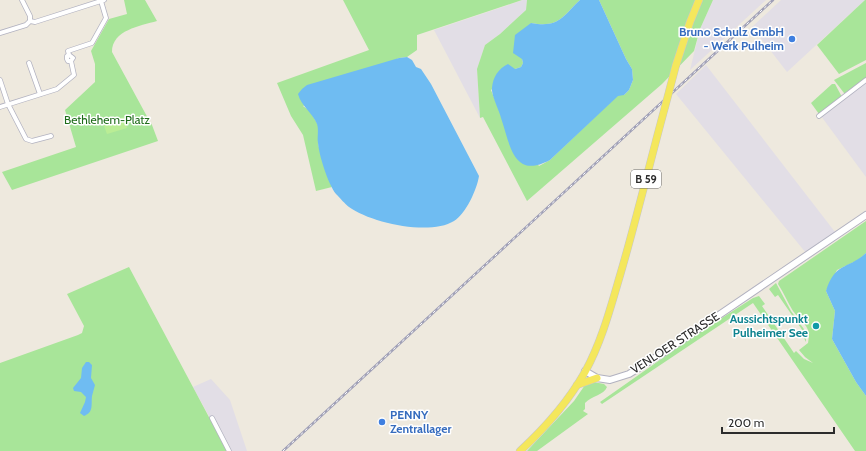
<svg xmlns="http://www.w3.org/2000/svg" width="866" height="451" viewBox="0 0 866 451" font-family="Cabin,sans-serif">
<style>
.industrial{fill:#e2dee6}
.green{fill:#a8e599}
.pitch{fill:#baed95}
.water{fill:#6fbcf2}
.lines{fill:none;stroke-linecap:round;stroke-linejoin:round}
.minor-casing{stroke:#b2b2c0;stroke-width:5.5}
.secondary-casing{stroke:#b2b2c0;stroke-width:8}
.primary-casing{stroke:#c8c8c8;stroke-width:8}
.minor{stroke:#fff;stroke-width:4}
.secondary{stroke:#fff;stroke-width:6}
.primary{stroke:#f4e75c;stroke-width:7}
.rail-casing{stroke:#a0a0b6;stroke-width:2.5}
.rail{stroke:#fff;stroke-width:1;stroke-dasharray:3;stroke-linecap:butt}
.primary-bridge-casing{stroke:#c8c8c8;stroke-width:8;stroke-linecap:butt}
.primary-bridge{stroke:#f4e75c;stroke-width:7}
.shop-dot{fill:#3f7fe0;stroke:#fff;stroke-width:1.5}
.culture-dot{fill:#0f9aa8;stroke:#fff;stroke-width:1.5}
.labels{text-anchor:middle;stroke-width:3;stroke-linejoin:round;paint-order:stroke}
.shield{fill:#fff;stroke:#6b6b6b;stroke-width:1}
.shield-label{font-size:11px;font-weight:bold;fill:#2c2c2c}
.shop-label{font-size:12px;font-weight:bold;fill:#366cbe;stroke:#fff;text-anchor:end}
.park-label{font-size:12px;fill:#1e6c19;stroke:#fff}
.culture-label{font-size:12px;font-weight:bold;fill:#0d838f;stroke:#fff;text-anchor:end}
.street-label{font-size:12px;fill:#2c2c2c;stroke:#fff}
</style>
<rect width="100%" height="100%" fill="#eee9de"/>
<g class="industrial">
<polygon points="523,0 527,0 526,10 500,34 485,45 477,69 480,118 434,30"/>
<polygon points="713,0 766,0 690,70 700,29"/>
<polygon points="781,0 865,0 787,72 752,27"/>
<polygon points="706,65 835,232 833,235 806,253 676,94"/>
<polygon points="866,82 866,177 821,116"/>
<polygon points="211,379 230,400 247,451 228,451 193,387"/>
</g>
<g class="green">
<path d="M124,0H145L157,21C140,26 112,30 112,52L150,122L152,125L158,141L12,190L2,172L76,147L65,110L95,82V64L91,51L109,19L127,14Z"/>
<polygon points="343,0 522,0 417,35 417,50 407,57 399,58 303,106 310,111 318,125 318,144 325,169 332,187 316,191 303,135 291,116 277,83 369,50"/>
<path d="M527,0H580C562,17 559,28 531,23L522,59L523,63L521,67L515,69L491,90L499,110L539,166L550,160L618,95H624L629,90L633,80L632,69L626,59L599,0H713L700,29L694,51L662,84L527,201L483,117L480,118L477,69L485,45L500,34L526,10Z"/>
<polygon points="865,0 866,0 866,60 839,74 817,45"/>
<polygon points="866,63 866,78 845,93 844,93 834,80"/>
<polygon points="832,84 835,84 842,97 819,114 811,103"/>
<path d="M866,221V253L858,260L837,270L826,291L835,311L832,339L856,382L866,396V451H855L753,303L602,404L600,402L697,334L753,298L759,296L765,304L762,306L794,353L796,351L804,359L813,363L805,357L799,350L808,343C809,339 809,331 807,328C807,326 796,315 793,311C788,303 784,293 778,284L779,281Z"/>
<polygon points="129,267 227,451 0,451 0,363 78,335 82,333 84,326 67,294"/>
<polygon points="776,283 791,311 806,332 806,342 803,336 805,334 778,295 775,297 769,289"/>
<path d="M593,382L604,384L607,387C604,395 591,396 585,403V409L583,411L588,414L537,451H527L574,401L585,385Z"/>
</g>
<polygon class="pitch" points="124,117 127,128 107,134 103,123"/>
<g class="water">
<path d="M580,0H599L626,59L632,69L633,80L629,90L624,95L618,96L550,160C513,180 510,144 501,118C499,110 491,95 492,88C493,77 498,69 508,64L515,69L521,67L523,63L522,59L513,53L515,35L531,23C559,28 562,17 580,0Z"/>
<path d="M407,57L412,60L416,67L421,69L431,84L479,176C477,189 466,214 454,221C430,236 371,223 349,207C345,204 340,198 336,194C328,184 319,155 318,143C317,137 319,130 317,124C312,112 301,106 298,94L302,89L307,85L399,58Z"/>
<path d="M866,253V396L856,382L832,339L835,311L826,291C835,262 847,270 866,253Z"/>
<path d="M86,362H89L92,365L91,378L95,385C94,389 93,392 92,396C91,405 94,412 84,416L80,413L85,402L86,397L81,392L74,391L73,388L81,378L82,368Z"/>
</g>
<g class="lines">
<g class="minor-casing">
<g id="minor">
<polyline points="22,0 30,16 30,21"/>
<polyline points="0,33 26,25 30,21 35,22 104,0"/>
<polyline points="69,55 68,51 92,43 106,18 101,1"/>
<polyline points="29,63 40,94"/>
<polyline points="0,80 8,104 26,139 32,141 51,136"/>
<polyline points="0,107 57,89 74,75 71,61 73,58 69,55 67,56 67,59 68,61 71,61"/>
<polyline points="819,116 866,80"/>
<polyline points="212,418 229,451"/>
</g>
</g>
<g class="secondary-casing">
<polyline id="secondary" points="585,371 597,378 610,380 629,374 666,351 866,215"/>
</g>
<g class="primary-casing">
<g id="primary">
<polyline points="676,65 690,22 699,0"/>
<polyline points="577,385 597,378"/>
<path d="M520,451C545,428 568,402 585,372C602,341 611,306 621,272C637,217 650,162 665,107"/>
</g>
</g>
<use href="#minor" class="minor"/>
<use href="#secondary" class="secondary"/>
<use href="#primary" class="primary"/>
<g class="rail-casing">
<polyline id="rail" points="283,451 773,0"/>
</g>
<use href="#rail" class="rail"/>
<g class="primary-bridge-casing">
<polyline id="primary-bridge" points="665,107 676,65"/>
</g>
<use href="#primary-bridge" class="primary-bridge"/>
</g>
<g class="shop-dot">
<circle cx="792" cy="39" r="4"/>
<circle cx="382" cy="422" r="4"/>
</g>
<circle class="culture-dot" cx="816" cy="326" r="4"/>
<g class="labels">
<rect class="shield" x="631" y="170" width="30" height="18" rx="3"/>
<g class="shield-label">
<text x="646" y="183">B 59</text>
</g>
<g class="shop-label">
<text x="784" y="36">Bruno Schulz GmbH<tspan x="784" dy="14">- Werk Pulheim</tspan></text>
<text x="390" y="419" text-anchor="start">PENNY<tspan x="390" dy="14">Zentrallager</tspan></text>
</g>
<g class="park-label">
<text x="107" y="124">Bethlehem-Platz</text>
</g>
<g class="culture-label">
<text x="808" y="323">Aussichtspunkt<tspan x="808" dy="14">Pulheimer See</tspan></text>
</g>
<g class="street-label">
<text transform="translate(675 343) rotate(-33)" y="4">VENLOER STRASSE</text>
</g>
</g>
<path d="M722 427v6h112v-6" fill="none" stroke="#2c2c2c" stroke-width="2"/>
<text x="728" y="427" font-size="12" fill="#2c2c2c" stroke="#ffffff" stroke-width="3" paint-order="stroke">200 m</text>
</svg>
